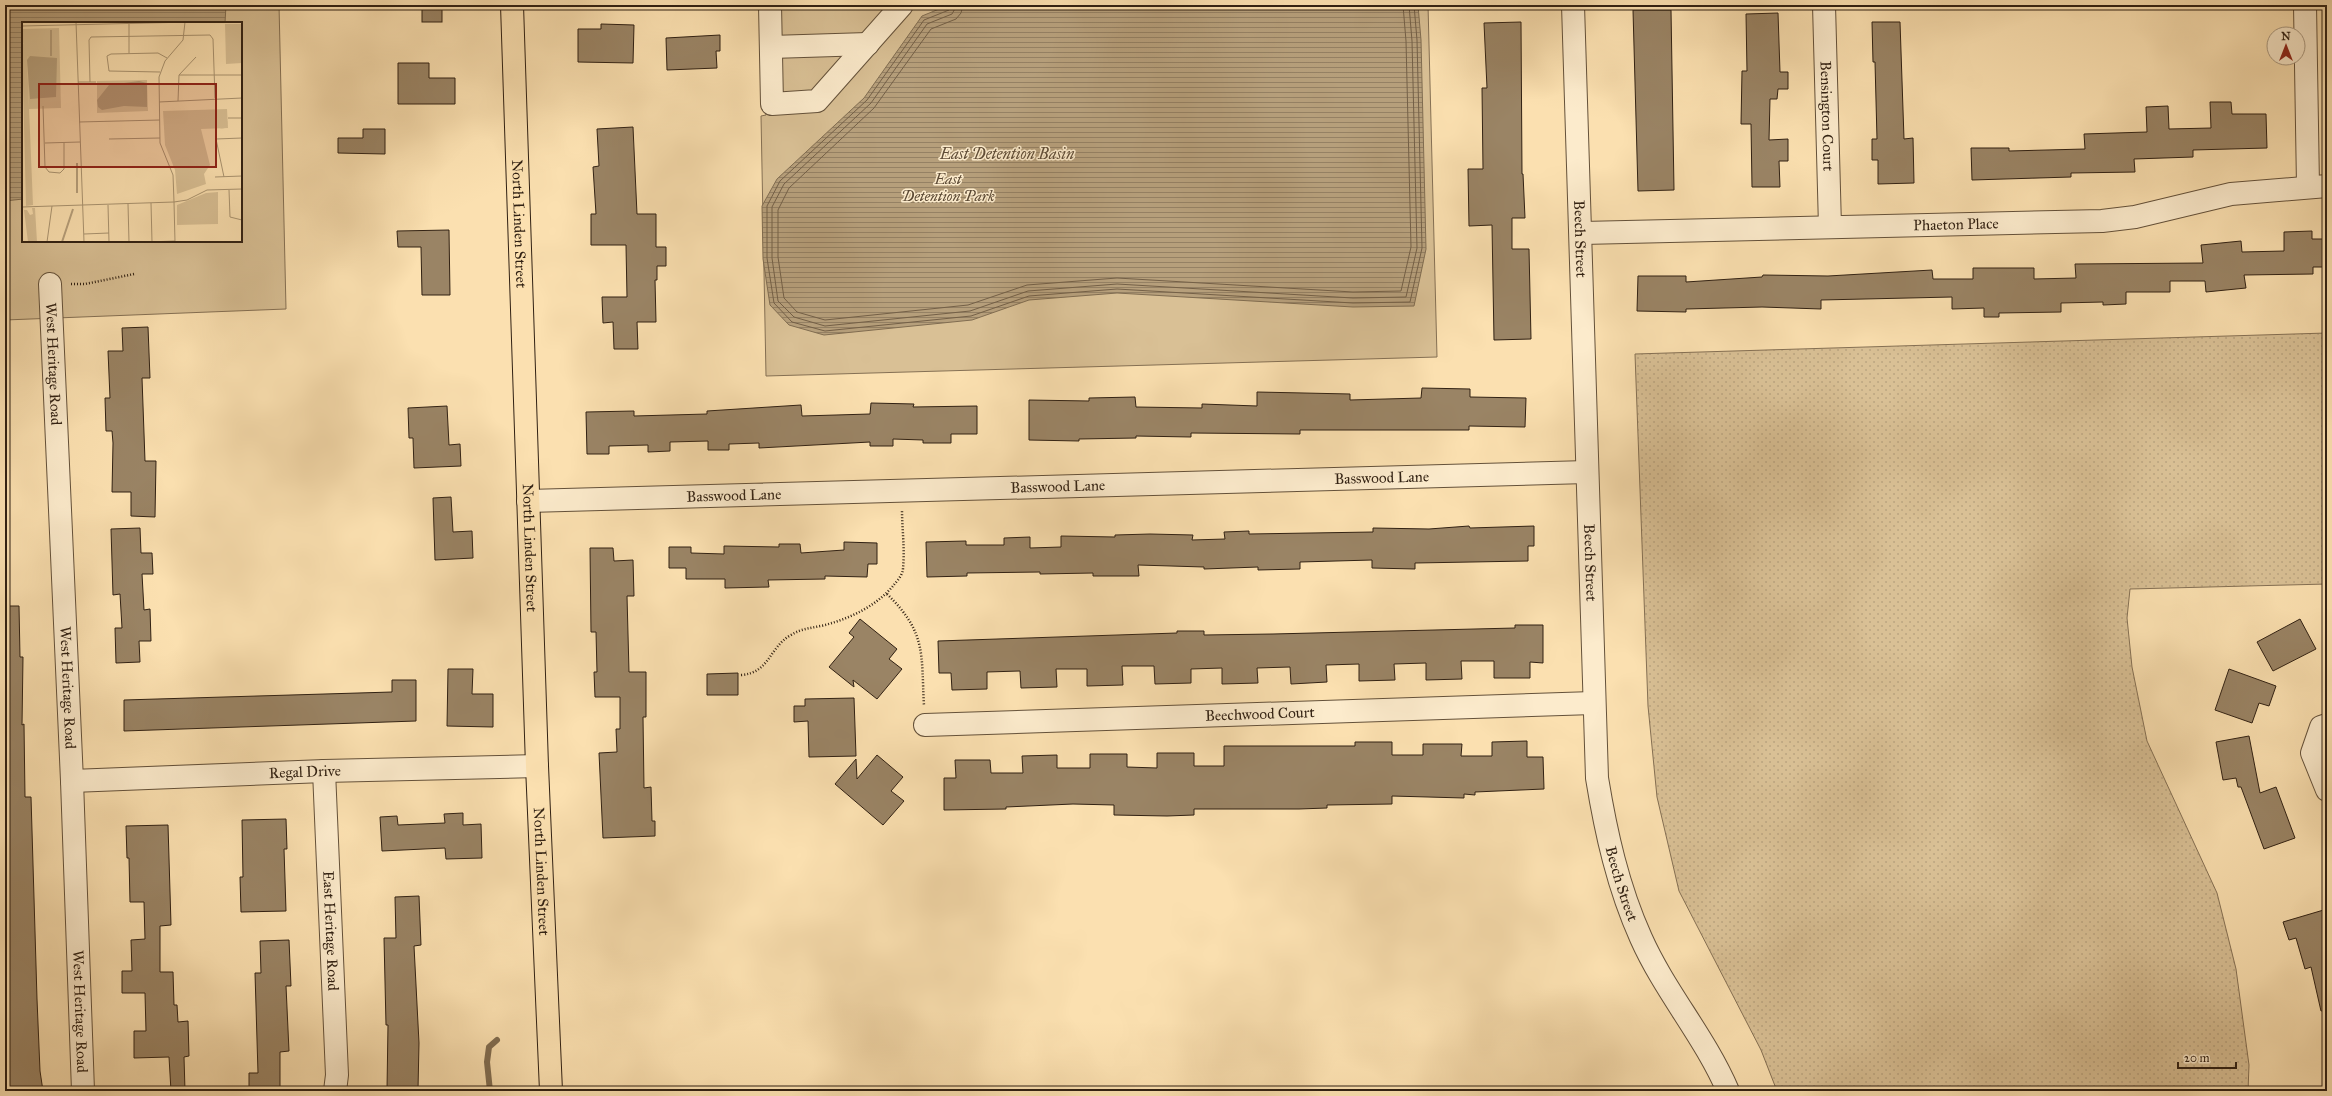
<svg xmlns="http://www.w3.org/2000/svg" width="2332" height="1096" viewBox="0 0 2332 1096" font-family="'IM FELL Great Primer',serif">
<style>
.grass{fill:url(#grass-dots);stroke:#857054}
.park{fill:#d9c095;stroke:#857054;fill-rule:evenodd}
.water{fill:url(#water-rules);stroke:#816d51}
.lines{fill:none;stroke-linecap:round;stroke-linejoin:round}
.shore{stroke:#746047;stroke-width:1}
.stream{stroke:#816d51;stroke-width:6}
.building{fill:#9a8465;stroke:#312113}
.minor-casing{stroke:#64513a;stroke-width:24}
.major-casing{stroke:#312113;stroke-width:24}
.path{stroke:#312113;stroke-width:2.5;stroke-dasharray:1 2;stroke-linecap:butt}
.minor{stroke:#fcebcc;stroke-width:22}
.major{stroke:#fbe0b0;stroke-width:22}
.labels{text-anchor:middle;stroke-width:3;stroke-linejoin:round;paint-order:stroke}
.street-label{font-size:15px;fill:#312113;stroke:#fcebcc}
.park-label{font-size:15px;font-style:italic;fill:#5b4934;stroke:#fcebcc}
.water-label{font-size:16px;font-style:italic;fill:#604d37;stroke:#fcebcc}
.inset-river{fill:none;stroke:#b69f7b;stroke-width:2}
.inset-road{fill:none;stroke:#aa9471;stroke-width:1}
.view{fill:#8f2418;fill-opacity:0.15;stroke:#8f2418;stroke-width:2}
.inset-edge{fill:none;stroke:#312113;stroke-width:2}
</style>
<defs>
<pattern id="grass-dots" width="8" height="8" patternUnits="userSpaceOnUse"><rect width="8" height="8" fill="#d9c095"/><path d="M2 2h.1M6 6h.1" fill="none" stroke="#bba580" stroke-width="1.8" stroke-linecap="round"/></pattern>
<pattern id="water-rules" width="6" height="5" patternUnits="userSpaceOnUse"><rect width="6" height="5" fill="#b69f7b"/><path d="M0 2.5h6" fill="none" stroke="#958164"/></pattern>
</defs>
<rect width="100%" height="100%" fill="#fbe0b0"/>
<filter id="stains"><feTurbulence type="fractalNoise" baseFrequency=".005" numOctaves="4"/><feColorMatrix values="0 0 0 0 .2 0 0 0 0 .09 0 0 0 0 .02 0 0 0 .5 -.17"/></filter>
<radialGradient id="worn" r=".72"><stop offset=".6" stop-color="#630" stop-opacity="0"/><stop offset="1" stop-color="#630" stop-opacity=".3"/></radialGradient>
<polygon class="grass" points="2327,333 2327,584 2130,589 2127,618 2132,667 2147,741 2217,893 2236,969 2249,1065 2248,1091 1777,1091 1761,1050 1679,891 1657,797 1648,706 1635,354"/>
<g class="park">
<path d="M5,5H279L286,309L5,320ZM23,23H241V241H23Z"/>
<polygon points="762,5 1428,5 1437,357 766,376 761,116 766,115"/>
</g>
<g class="water">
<polygon points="5,5 226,5 225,23 23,23 23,199 5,201"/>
<polygon points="973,5 1418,5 1421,40 1426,249 1414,306 1353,307 1117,293 1029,300 972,320 824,335 789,325 770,305 763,259 762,206 777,179 864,98 922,16 944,7"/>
</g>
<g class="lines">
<g class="shore">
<polyline points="952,5 949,10 924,20 867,100 780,181 767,206 767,258 774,303 792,322 825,331 971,316 1029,296 1117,289 1353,303 1410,302 1422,248 1417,40 1414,5"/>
<polyline points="957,5 952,14 927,24 871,103 784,184 772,207 772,258 778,301 794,317 825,326 970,311 1028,291 1117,284 1353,298 1406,297 1417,248 1412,41 1409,5"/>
<polyline points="963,5 961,13 956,19 931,29 874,108 789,188 778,210 778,257 784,298 797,312 825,320 968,305 1027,285 1117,278 1353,292 1401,291 1411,247 1406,41 1403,5"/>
</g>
<polyline class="stream" points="490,1091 487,1062 489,1047 497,1040"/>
</g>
<g class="building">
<rect x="422" y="5" width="20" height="17"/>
<polygon points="1633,10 1671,10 1674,190 1638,191"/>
<polygon points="1778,13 1780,72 1788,72 1788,89 1778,89 1777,99 1770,99 1769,140 1788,139 1788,161 1779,161 1780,187 1752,187 1751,124 1741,124 1742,71 1747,71 1746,14"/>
<polygon points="1521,22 1522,174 1523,174 1525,218 1512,218 1512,249 1529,249 1531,339 1494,340 1492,225 1469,226 1468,169 1483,169 1482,88 1487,88 1484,23"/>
<polygon points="1872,22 1900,22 1904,139 1913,138 1914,183 1878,184 1878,160 1872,160 1872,139 1877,139 1875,62 1873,62"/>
<polygon points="601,24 634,25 633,63 578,62 578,29 601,29"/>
<polygon points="720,35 720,51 716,51 717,68 667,70 666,38"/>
<polygon points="398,63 429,63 429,78 455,78 455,104 398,104"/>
<polygon points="2210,102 2231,102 2232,114 2266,114 2267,148 2193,150 2193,157 2134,159 2135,172 2071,173 2071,177 1972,180 1971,148 2009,148 2009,151 2085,149 2084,134 2147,132 2146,107 2168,106 2169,129 2211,128"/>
<polygon points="633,127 637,214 656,214 656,247 666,247 666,266 657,266 657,280 655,280 656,322 637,322 638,349 614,349 613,322 603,323 602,297 627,297 626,245 591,245 591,214 596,214 593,167 599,166 597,129"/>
<polygon points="363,129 385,129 385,154 338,153 338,138 363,138"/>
<polygon points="449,230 450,295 422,295 421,247 398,247 397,231"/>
<polygon points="2312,231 2312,239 2327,239 2327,267 2313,267 2313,274 2244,275 2246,288 2206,292 2205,281 2170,281 2170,292 2126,292 2126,304 2103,305 2103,302 2061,303 2061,312 1999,313 1999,317 1984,317 1984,308 1952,309 1952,297 1821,300 1821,309 1762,307 1686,309 1686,312 1637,311 1638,276 1686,276 1686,282 1762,277 1763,275 1828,276 1932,270 1933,279 1973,279 1973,268 2034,268 2034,279 2076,278 2075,264 2203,263 2201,245 2241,241 2242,252 2284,251 2284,232"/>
<polygon points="148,327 150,378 142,378 145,461 156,461 155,517 131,516 131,492 112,492 113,443 112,431 106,431 105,398 110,398 108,351 123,351 122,328"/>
<polygon points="1422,388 1470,389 1470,397 1526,398 1525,427 1469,426 1469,430 1300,430 1300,434 1191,433 1191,437 1136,436 1136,438 1079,439 1079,441 1029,440 1029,400 1089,401 1089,398 1135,397 1136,407 1202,408 1202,404 1257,406 1257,392 1350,394 1350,400 1421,398"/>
<polygon points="871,403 914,404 913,407 977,406 977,434 951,434 951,443 923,443 923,440 893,439 893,446 870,446 870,442 759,448 759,443 729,444 729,450 708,450 708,441 670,442 670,451 648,452 648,445 609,446 609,454 587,454 586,412 634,411 634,416 707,414 707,411 801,405 802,416 870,414"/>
<polygon points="447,406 449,445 460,444 461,466 414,468 413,438 409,438 408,408"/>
<polygon points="451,497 453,532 472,531 473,558 435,560 433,498"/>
<polygon points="1469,526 1470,528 1534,526 1534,546 1528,546 1528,561 1415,563 1415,569 1372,568 1372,560 1300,562 1300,569 1258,570 1258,567 1204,569 1204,567 1138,565 1139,576 1093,576 1093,573 1040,574 1040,572 967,573 967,576 927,577 926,542 966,541 966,545 1004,545 1004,538 1030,537 1030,548 1061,547 1061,536 1115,537 1115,535 1150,534 1193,535 1192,540 1225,539 1224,532 1249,531 1249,534 1373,532 1373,528 1429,529"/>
<polygon points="140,528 141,553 152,553 153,574 142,574 144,610 150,609 151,641 139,641 140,662 116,663 115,628 122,628 120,594 113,595 111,529"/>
<polygon points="844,542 877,543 877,564 868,564 867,577 825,576 825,579 768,580 769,587 725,588 725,579 686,579 686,568 669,568 669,547 691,547 691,553 724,554 724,546 779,547 779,544 800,544 801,553 844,550"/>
<polygon points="590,548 613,548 614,561 633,560 634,596 627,596 629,672 646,672 646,717 643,717 644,788 651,787 652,821 655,821 655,836 603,838 599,753 617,752 616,729 620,729 620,697 595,697 594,672 597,672 596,632 591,632"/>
<polygon points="5,606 19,606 20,657 23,657 22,725 24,724 25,797 31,797 37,999 40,1071 43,1091 6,1091"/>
<polygon points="860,619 897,649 889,659 902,669 877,699 853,680 854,687 829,667 854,637 849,633"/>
<polygon points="2300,619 2316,649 2273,671 2257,642"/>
<polygon points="1515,625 1543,625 1543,663 1530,662 1530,678 1494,678 1494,661 1461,661 1462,679 1426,680 1426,663 1394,664 1395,680 1359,681 1359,664 1326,665 1327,682 1291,684 1290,667 1257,668 1258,683 1222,684 1222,668 1191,669 1191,683 1155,684 1154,666 1122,666 1123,685 1087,686 1087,669 1056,669 1057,687 1021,688 1020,671 987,672 987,689 952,690 951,673 939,673 938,641 1177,633 1177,631 1204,631 1204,635 1273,634 1515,628"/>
<polygon points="448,669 473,669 472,694 493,694 493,727 447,726"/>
<polygon points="2229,669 2276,686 2269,706 2259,703 2252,723 2215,710"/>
<polygon points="738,673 738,695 707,695 707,674"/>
<polygon points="392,680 416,680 416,721 124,731 124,700 392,692"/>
<polygon points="854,698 856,756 809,757 808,721 794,722 794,706 805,706 805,699"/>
<polygon points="2249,736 2260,793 2276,787 2295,838 2264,849 2241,787 2238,787 2236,778 2223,780 2216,742"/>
<polygon points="1527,741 1527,757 1543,757 1544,789 1475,792 1475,795 1464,794 1464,798 1392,796 1392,804 1327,805 1327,808 1299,809 1194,809 1194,815 1167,816 1114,815 1114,805 1073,804 1006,807 1006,809 944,810 944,778 956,778 955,760 990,760 991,773 1023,773 1022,756 1057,755 1057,768 1090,768 1090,754 1127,754 1127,767 1157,768 1157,753 1194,753 1194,766 1224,766 1224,746 1355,746 1355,742 1392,742 1392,755 1423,755 1423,744 1462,744 1461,756 1492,756 1492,742"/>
<polygon points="877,755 903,777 891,791 904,801 883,825 835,784 856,759 857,779"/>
<polygon points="463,813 463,825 481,824 482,858 446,859 445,848 382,851 380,817 397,816 398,825 445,823 444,814"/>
<polygon points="286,819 287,849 284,849 286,911 241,912 240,877 243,877 242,820"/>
<polygon points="168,825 171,925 160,926 160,972 173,972 174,1005 177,1005 178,1022 188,1021 189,1056 184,1057 185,1091 171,1091 169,1057 134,1058 134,1031 146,1031 145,993 122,993 122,971 132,971 131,940 145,939 144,902 130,902 129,858 127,858 126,826"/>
<polygon points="419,896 421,945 414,946 419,1043 418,1089 387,1089 388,1025 386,1025 384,938 396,938 395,897"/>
<polygon points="2327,909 2327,1010 2321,1011 2311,967 2305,969 2296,938 2289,940 2283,922"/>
<polygon points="289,940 291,986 286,986 289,1051 280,1052 280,1091 249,1091 249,1073 258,1073 255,973 261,973 260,941"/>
</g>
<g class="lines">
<g class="minor-casing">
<g id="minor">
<polyline points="770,5 772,104 817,101 902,5"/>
<path id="s1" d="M1573,5L1597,778C1606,833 1618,887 1641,938C1665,992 1705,1037 1728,1091"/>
<path id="s2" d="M1824,5L1830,227"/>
<polyline points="2305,5 2308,186"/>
<polyline points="771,47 868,44"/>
<path id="s3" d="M1582,233L2102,221L2135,217L2231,194L2327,186"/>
<path id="s4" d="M50,284L72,781L83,1091"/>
<path id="s5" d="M528,501L1587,472"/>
<path id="s6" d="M925,725L1593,703"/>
<polyline points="2327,725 2321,727 2312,753 2327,790"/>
<path id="s7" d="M324,771L337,1075L335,1091"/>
<path id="s8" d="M72,781L324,771L537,766"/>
</g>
</g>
<g class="major-casing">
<g id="major">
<path id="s9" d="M512,5L537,766L551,1091"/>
</g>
</g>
<g class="path">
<polyline points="71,284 85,284 134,274"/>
<path d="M887,594C927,633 921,654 924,706"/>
<path d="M741,675C770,673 769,647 791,635C802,628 813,628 825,625C851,618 876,606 893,586C897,581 903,575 903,568C905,549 902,529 902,510"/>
</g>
<use href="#minor" class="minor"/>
<use href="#major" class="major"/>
</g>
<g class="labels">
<g class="street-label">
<text dy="5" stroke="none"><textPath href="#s2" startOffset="111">Bensington Court</textPath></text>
<text dy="5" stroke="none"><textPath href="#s9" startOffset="219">North Linden Street</textPath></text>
<text dy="5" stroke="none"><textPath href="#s3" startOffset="374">Phaeton Place</textPath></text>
<text dy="5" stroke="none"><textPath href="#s1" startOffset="234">Beech Street</textPath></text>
<text dy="5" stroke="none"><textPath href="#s4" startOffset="80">West Heritage Road</textPath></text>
<text dy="5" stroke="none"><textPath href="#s5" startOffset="854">Basswood Lane</textPath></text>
<text dy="5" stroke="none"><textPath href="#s5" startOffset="530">Basswood Lane</textPath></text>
<text dy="5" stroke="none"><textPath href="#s5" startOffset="206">Basswood Lane</textPath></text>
<text dy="5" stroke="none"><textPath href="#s9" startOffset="543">North Linden Street</textPath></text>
<text dy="5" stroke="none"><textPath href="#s1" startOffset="558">Beech Street</textPath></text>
<text dy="5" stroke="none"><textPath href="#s4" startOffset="404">West Heritage Road</textPath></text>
<text dy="5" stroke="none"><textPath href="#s6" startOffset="335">Beechwood Court</textPath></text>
<text dy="5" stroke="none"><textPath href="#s8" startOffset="233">Regal Drive</textPath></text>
<text dy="5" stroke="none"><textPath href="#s9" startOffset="867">North Linden Street</textPath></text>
<text dy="5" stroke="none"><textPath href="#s1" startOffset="882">Beech Street</textPath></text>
<text dy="5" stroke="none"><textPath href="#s7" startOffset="160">East Heritage Road</textPath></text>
<text dy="5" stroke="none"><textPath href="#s4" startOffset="728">West Heritage Road</textPath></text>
</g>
<g class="park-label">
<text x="948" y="184">East<tspan x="948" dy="17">Detention Park</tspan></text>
</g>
<g class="water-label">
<text x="1007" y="159">East Detention Basin</text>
</g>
</g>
<g transform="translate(22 22)">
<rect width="220" height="220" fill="#fbe0b0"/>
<path d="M205,87L206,106L179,107L188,143L182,152L184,162L155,172L153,148L143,123L141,89ZM196,170V202L155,203V183L184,171Z" fill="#d9c095"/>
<path d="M0,21L6,23L8,27L5,37L11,183L4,184ZM10,186H13L15,220H6L2,188H5L8,193L11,192Z" fill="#d9c095"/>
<path d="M203,2H220V41L204,42ZM37,6L39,86L7,87L5,37L7,27L1,21L0,7ZM125,58L126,89L75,91V59ZM194.5 101a5.5 5.5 0 1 1 11 0a5.5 5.5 0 1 1-11 0Z" fill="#d9c095"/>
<path d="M8,34L35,36L34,75L8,77L5,38ZM117,59L125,61V85L102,84L80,88L76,85L75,78L87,63Z" fill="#b69f7b"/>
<path class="inset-river" d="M29,34V8M55,141V171M40,220L51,187"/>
<path class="inset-road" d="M54,0L62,220M0,4L168,0M107,31V0M138,50L87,49L85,34L89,32L136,31L145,36M157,53H220M56,60H74M68,60L67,18L69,15L188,13L191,17L193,76M156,79L157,53L174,35M137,80L220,76M21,84L23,145L27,150L38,151L42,147V121M206,96H220M57,100L138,98M87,117L138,116M23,121L58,120M193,155L220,154M202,155L194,117L220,116M207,168L208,195L220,198M129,181L130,220M106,182L107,220M86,183L87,220M0,185L152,180L151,153L138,121L137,55L143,39L161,18L163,0M62,212L87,211M25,220L30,184M125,220L153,219M153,220L152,180L165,178L185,168L220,167"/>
<path class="view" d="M17,62H194V145H17Z"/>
<rect width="220" height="220" class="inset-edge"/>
</g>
<rect width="2332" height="1096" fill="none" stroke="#fbe0b0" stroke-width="20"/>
<rect x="6" y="6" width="2320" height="1084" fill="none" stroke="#312113" stroke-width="2"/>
<rect x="10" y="10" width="2312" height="1076" fill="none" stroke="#312113"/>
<g transform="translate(2286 46)"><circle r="19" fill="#fcebcc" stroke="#ab9a82"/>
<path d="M0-3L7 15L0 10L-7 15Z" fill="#8f2418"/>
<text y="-6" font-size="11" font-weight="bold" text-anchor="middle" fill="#312113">N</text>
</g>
<path d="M2178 1062v6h58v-6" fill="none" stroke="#312113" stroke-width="2"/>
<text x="2184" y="1062" font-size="12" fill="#312113" stroke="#fcebcc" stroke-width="3" paint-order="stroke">20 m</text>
<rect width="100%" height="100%" filter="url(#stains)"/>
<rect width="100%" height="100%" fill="url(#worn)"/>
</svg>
